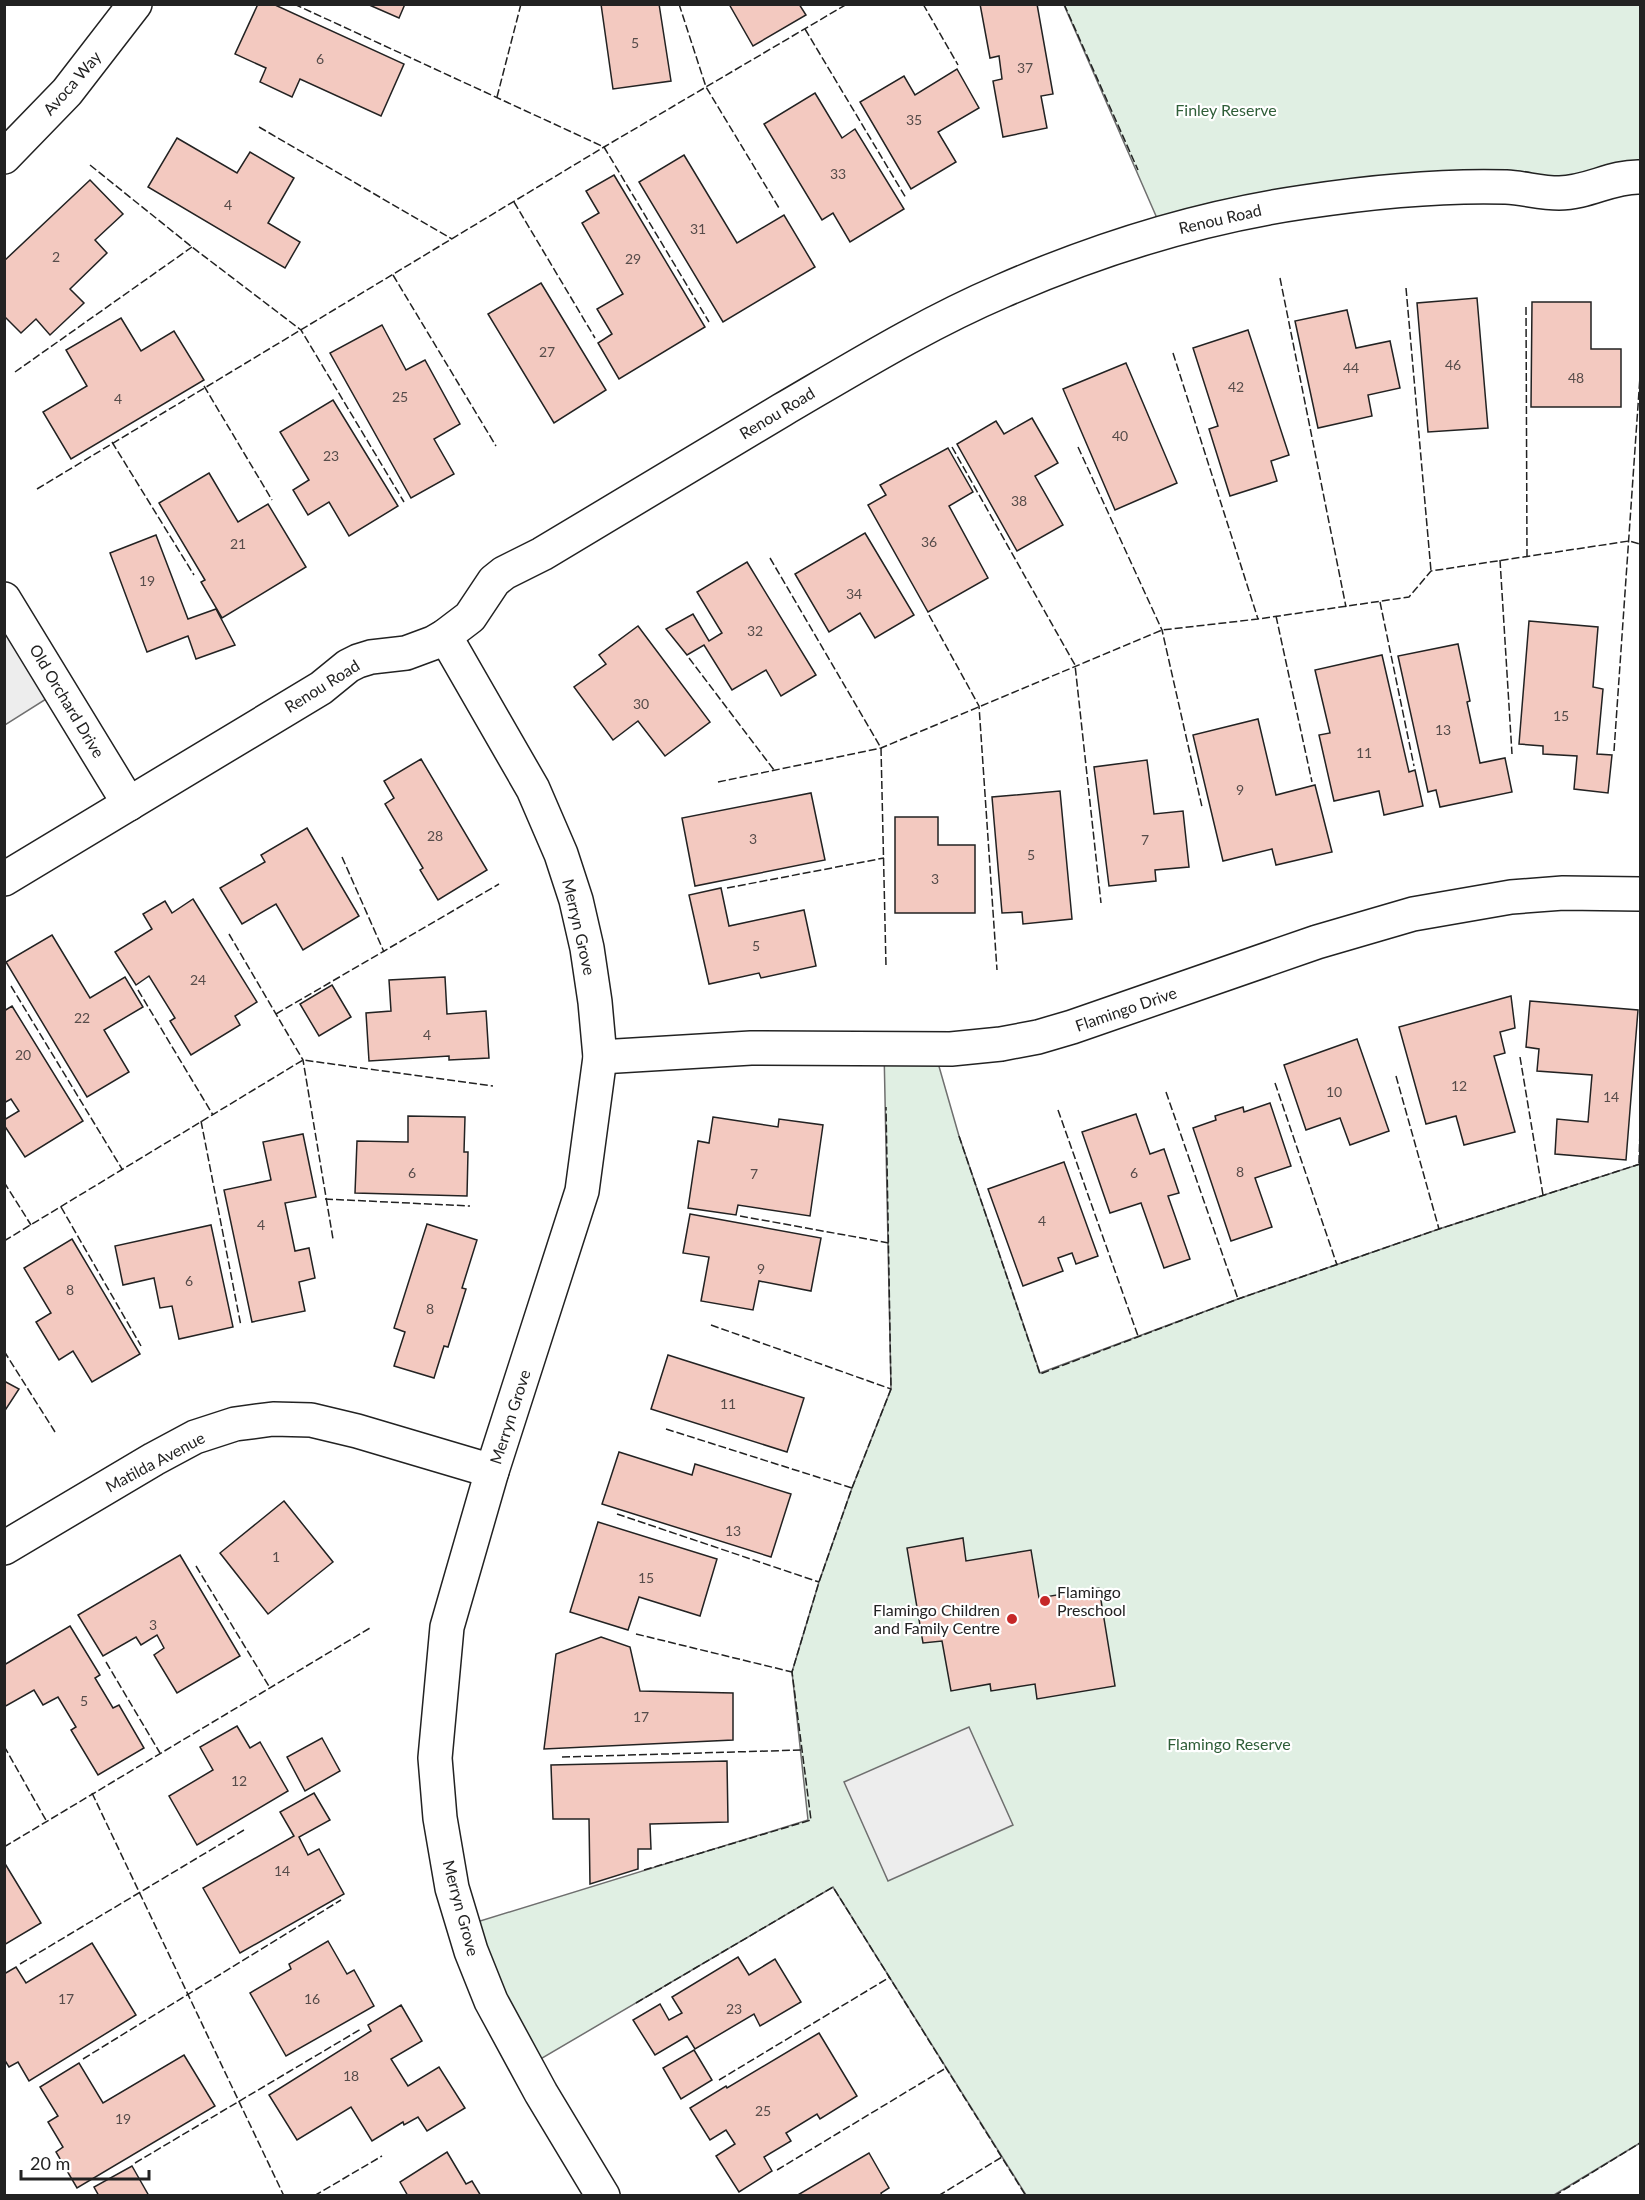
<svg xmlns="http://www.w3.org/2000/svg" width="1645" height="2200" viewBox="0 0 1645 2200" font-family="Lato,sans-serif">
<style>
.green{fill:#e0efe3;stroke:#6f6f6f;stroke-width:1.5}
.parking{fill:#ededed;stroke:#6f6f6f;stroke-width:1.5}
.building{fill:#f3c9c0;stroke:#222;stroke-width:1.5}
.lines{fill:none;stroke-linecap:round;stroke-linejoin:round}
.minor-casing{stroke:#222;stroke-width:36}
.minor{stroke:#fff;stroke-width:33}
.fence{stroke:#222;stroke-width:1.5;stroke-dasharray:8 3;stroke-linecap:butt}
.poi-dot{fill:#c62828;stroke:#fff;stroke-width:2}
.labels{text-anchor:middle;stroke-width:4.5;stroke-linejoin:round;paint-order:stroke}
.number-label{font-size:14px;fill:#564c4a}
.street-label{font-size:16px;fill:#222;stroke:#fff}
.park-label{font-size:16px;fill:#2f5e38;stroke:#fff}
.poi-label{font-size:16px;fill:#222;stroke:#fff;text-anchor:start}
</style>
<rect width="100%" height="100%" fill="#fff"/>
<g class="green">
<polygon points="1064,5 1640,5 1640,177 1163,232"/>
<polygon points="884,1049 934,1049 959,1136 1040,1373 1238,1299 1439,1229 1640,1164 1640,2143 1554,2195 1026,2195 833,1887 527,2067 464,1926 808,1820 792,1672 819,1582 852,1488 891,1389"/>
</g>
<g class="parking">
<polygon points="5,612 62,689 5,725"/>
<polygon points="969,1727 1013,1825 888,1881 844,1782"/>
</g>
<g class="building">
<polygon points="258,4 273,4 404,64 381,116 300,79 292,97 260,82 266,68 235,54"/>
<polygon points="367,4 405,4 399,18"/>
<polygon points="601,4 659,4 671,81 613,89"/>
<polygon points="729,4 799,4 806,15 753,46"/>
<polygon points="980,4 1037,4 1053,94 1041,96 1047,128 1003,137 993,81 1002,79 999,56 990,58"/>
<polygon points="957,69 979,108 938,132 956,162 911,189 860,102 904,76 915,95"/>
<polygon points="815,93 842,138 855,129 904,209 850,242 833,213 822,220 764,124"/>
<polygon points="177,138 237,173 250,152 294,178 268,223 300,242 285,268 148,187"/>
<polygon points="684,155 737,243 784,215 815,267 723,322 639,182"/>
<polygon points="614,175 705,327 619,379 598,343 612,334 597,309 623,294 582,223 599,213 586,191"/>
<polygon points="90,180 123,214 95,240 107,253 70,289 84,303 50,335 36,319 21,333 4,316 4,261"/>
<polygon points="541,283 606,390 554,423 488,314"/>
<polygon points="1477,298 1488,428 1428,432 1417,303"/>
<polygon points="1532,302 1591,302 1591,349 1621,349 1621,407 1531,407"/>
<polygon points="1347,310 1356,348 1390,341 1400,388 1368,395 1372,416 1318,428 1295,321"/>
<polygon points="121,318 141,351 174,331 204,380 71,459 43,412 87,386 66,350"/>
<polygon points="382,325 406,370 425,360 460,424 434,439 454,474 411,498 330,353"/>
<polygon points="1248,330 1289,455 1271,461 1277,481 1230,496 1209,429 1218,426 1193,348"/>
<polygon points="1126,363 1177,483 1115,510 1063,389"/>
<polygon points="333,400 398,506 349,536 329,502 308,515 293,490 309,480 280,432"/>
<polygon points="1032,418 1058,463 1035,476 1063,525 1017,551 957,444 996,421 1004,434"/>
<polygon points="948,448 973,492 949,506 988,578 928,612 868,505 886,495 880,485"/>
<polygon points="209,473 238,522 268,504 306,567 222,618 201,582 205,580 159,503"/>
<polygon points="865,533 914,615 875,638 860,613 829,632 795,574"/>
<polygon points="156,535 188,619 216,609 235,645 196,659 188,636 147,652 110,553"/>
<polygon points="747,562 816,675 781,696 766,670 732,690 704,645 687,655 666,629 693,614 709,641 722,633 697,592"/>
<polygon points="1529,621 1598,627 1593,687 1603,689 1597,754 1612,755 1608,793 1574,789 1577,756 1543,754 1543,746 1519,744"/>
<polygon points="638,626 710,722 665,756 638,721 613,740 574,687 606,664 599,655"/>
<polygon points="1458,644 1470,701 1467,702 1480,763 1505,758 1512,792 1440,807 1436,790 1428,792 1398,656"/>
<polygon points="1382,655 1409,772 1415,770 1423,806 1384,815 1379,791 1334,801 1319,735 1330,733 1315,670"/>
<polygon points="1258,719 1276,795 1315,785 1332,852 1276,865 1272,849 1223,861 1193,735"/>
<polygon points="421,759 487,870 438,900 420,870 423,868 385,804 394,798 384,781"/>
<polygon points="1147,760 1154,814 1183,811 1189,867 1155,870 1156,881 1109,886 1094,767"/>
<polygon points="1060,791 1072,919 1023,924 1022,912 1002,913 992,797"/>
<polygon points="811,793 825,860 695,886 682,818"/>
<polygon points="895,817 938,817 938,845 975,845 975,913 895,913"/>
<polygon points="307,828 359,916 303,950 276,904 242,924 220,888 265,862 261,855"/>
<polygon points="721,888 729,926 804,910 816,966 761,978 759,973 709,984 689,895"/>
<polygon points="193,899 257,1002 235,1016 240,1025 191,1055 170,1021 175,1018 149,976 136,985 115,952 152,929 143,914 165,901 172,913"/>
<polygon points="52,935 90,998 125,977 143,1007 104,1030 129,1072 87,1097 6,962"/>
<polygon points="445,977 447,1014 486,1011 489,1058 449,1060 449,1056 369,1061 366,1013 391,1011 389,980"/>
<polygon points="332,985 351,1017 319,1036 300,1004"/>
<polygon points="1511,996 1515,1028 1500,1032 1505,1053 1494,1056 1515,1132 1464,1145 1456,1116 1426,1124 1399,1027"/>
<polygon points="1530,1001 1638,1010 1626,1160 1555,1154 1557,1119 1588,1122 1592,1075 1537,1071 1539,1049 1526,1047"/>
<polygon points="12,1006 83,1121 25,1157 4,1125 4,1120 19,1111 11,1099 4,1103 4,1011"/>
<polygon points="1357,1039 1389,1131 1350,1145 1340,1118 1306,1130 1284,1065"/>
<polygon points="1270,1103 1291,1166 1255,1178 1272,1227 1231,1241 1193,1128 1216,1120 1215,1116 1243,1107 1244,1112"/>
<polygon points="1136,1114 1150,1154 1164,1149 1179,1193 1168,1196 1190,1259 1164,1268 1141,1203 1110,1213 1082,1132"/>
<polygon points="408,1116 465,1117 464,1152 468,1152 467,1196 355,1193 357,1141 408,1142"/>
<polygon points="713,1117 778,1127 779,1119 823,1125 810,1216 738,1205 736,1215 688,1208 698,1141 709,1143"/>
<polygon points="303,1134 316,1197 285,1203 295,1251 309,1248 315,1278 299,1282 305,1311 252,1322 224,1190 271,1180 263,1142"/>
<polygon points="1064,1162 1098,1256 1076,1264 1072,1253 1058,1258 1063,1271 1023,1286 988,1189"/>
<polygon points="690,1214 821,1238 811,1291 759,1281 753,1310 701,1301 709,1257 683,1253"/>
<polygon points="427,1224 477,1240 462,1288 466,1289 448,1347 444,1346 434,1378 394,1366 405,1332 394,1328"/>
<polygon points="211,1225 233,1327 179,1339 172,1306 160,1308 154,1278 123,1285 115,1246"/>
<polygon points="72,1239 140,1354 92,1382 73,1351 59,1360 36,1322 51,1313 24,1268"/>
<polygon points="668,1355 804,1398 787,1452 651,1409"/>
<polygon points="4,1381 19,1389 4,1412"/>
<polygon points="619,1452 692,1475 695,1464 791,1494 771,1557 602,1504"/>
<polygon points="284,1501 333,1562 268,1614 220,1553"/>
<polygon points="598,1522 717,1559 700,1616 639,1597 628,1630 570,1612"/>
<polygon points="963,1538 966,1561 1031,1550 1039,1598 1099,1588 1115,1686 1037,1699 1035,1684 991,1691 990,1684 951,1691 942,1641 923,1643 907,1548"/>
<polygon points="180,1555 240,1656 177,1693 154,1655 164,1648 157,1635 141,1645 136,1637 103,1656 78,1615"/>
<polygon points="70,1626 100,1675 95,1678 113,1708 119,1705 144,1748 98,1775 71,1730 76,1727 58,1697 43,1705 34,1690 4,1707 4,1665"/>
<polygon points="601,1637 630,1647 640,1691 733,1693 733,1740 544,1749 556,1654"/>
<polygon points="237,1726 250,1748 260,1742 288,1791 197,1845 169,1796 213,1770 200,1747"/>
<polygon points="322,1738 340,1771 305,1791 287,1757"/>
<polygon points="727,1761 728,1822 650,1824 651,1849 638,1849 638,1869 590,1884 589,1819 553,1819 551,1765"/>
<polygon points="314,1793 330,1820 299,1837 308,1855 319,1849 344,1894 240,1953 203,1888 294,1836 280,1812"/>
<polygon points="4,1862 41,1923 4,1945"/>
<polygon points="328,1941 347,1974 354,1970 374,2006 286,2056 250,1993 291,1969 289,1964"/>
<polygon points="92,1943 136,2015 29,2081 18,2062 9,2067 4,2059 4,1974 16,1967 26,1983"/>
<polygon points="738,1957 749,1975 775,1959 801,2002 760,2026 754,2014 695,2049 687,2036 655,2055 633,2020 660,2004 669,2020 682,2013 672,1997"/>
<polygon points="401,2005 422,2041 391,2059 408,2086 439,2067 465,2108 427,2131 418,2117 404,2125 403,2122 372,2141 351,2107 297,2140 269,2095 371,2031 368,2025"/>
<polygon points="819,2033 857,2096 820,2119 817,2114 786,2133 791,2141 764,2157 772,2171 739,2192 716,2156 735,2144 726,2130 710,2140 690,2108 726,2086 727,2088"/>
<polygon points="694,2050 712,2080 681,2099 663,2068"/>
<polygon points="184,2055 215,2106 77,2188 56,2152 63,2147 48,2122 58,2116 40,2087 79,2063 103,2103"/>
<polygon points="447,2152 466,2184 472,2181 481,2196 408,2196 400,2182"/>
<polygon points="869,2153 889,2188 881,2193 882,2196 796,2196"/>
<polygon points="132,2166 149,2196 99,2196 94,2187"/>
</g>
<g class="lines">
<g class="minor-casing">
<g id="minor">
<polyline points="4,157 67,92 135,4"/>
<polyline points="4,599 129,804"/>
<polyline points="445,636 533,789 561,854 576,900 587,948 595,1002 600,1057 582,1191 492,1471 447,1627 435,1758 440,1818 452,1888 471,1951 491,2001 541,2093 603,2196"/>
<path d="M4,879L321,688L348,666L358,661L371,657L406,653L433,643L445,636L470,617L494,581L504,573L542,554C622,506 702,458 782,410C854,368 925,324 1002,291C1098,249 1201,217 1304,202C1370,192 1439,185 1506,187C1524,188 1541,193 1559,193C1588,193 1612,176 1640,177"/>
<polyline points="600,1057 751,1048 951,1049 1001,1044 1038,1037 1072,1027 1317,942 1413,914 1511,897 1563,893 1640,894"/>
<polyline points="4,1548 154,1459 195,1437 235,1424 273,1419 311,1420 357,1431 492,1471"/>
</g>
</g>
<use href="#minor" class="minor"/>
<g class="fence">
<polyline points="294,4 604,147 709,322"/>
<polyline points="679,4 706,87 779,208"/>
<polyline points="923,4 958,65"/>
<polyline points="1064,4 1138,170"/>
<polyline points="805,29 906,198"/>
<polyline points="497,97 521,4"/>
<polyline points="259,127 452,239"/>
<polyline points="90,165 192,247 301,330 404,502"/>
<polyline points="514,202 595,338"/>
<polyline points="393,275 496,446"/>
<polyline points="1280,278 1346,607"/>
<polyline points="1406,288 1431,571"/>
<polyline points="1526,307 1527,556"/>
<polyline points="1173,353 1258,619"/>
<polyline points="15,372 192,247"/>
<polyline points="204,386 272,500"/>
<polyline points="112,442 194,575"/>
<polyline points="952,447 1075,665 1101,903"/>
<polyline points="1078,447 1162,630 1202,807"/>
<polyline points="37,489 604,147 847,4"/>
<polyline points="770,558 881,748 886,966"/>
<polyline points="1500,560 1512,754"/>
<polyline points="1380,602 1414,766"/>
<polyline points="929,615 979,706 997,970"/>
<polyline points="1276,616 1312,782"/>
<polyline points="689,658 774,770"/>
<polyline points="1614,751 1640,377"/>
<polyline points="718,782 881,748 1162,630 1258,619 1409,597 1431,571 1629,541 1640,544"/>
<polyline points="342,857 384,952"/>
<polyline points="727,888 884,858"/>
<polyline points="229,934 303,1060 333,1239"/>
<polyline points="11,986 122,1169"/>
<polyline points="138,990 213,1115"/>
<polyline points="276,1014 499,884"/>
<polyline points="1520,1057 1543,1195"/>
<polyline points="1396,1076 1439,1229"/>
<polyline points="1275,1083 1337,1265"/>
<polyline points="1166,1092 1238,1299"/>
<polyline points="1058,1110 1138,1336"/>
<polyline points="201,1121 241,1326"/>
<polyline points="959,1136 1040,1374 1238,1299 1439,1229 1640,1164"/>
<polyline points="1639,1163 1640,1130"/>
<polyline points="4,1182 31,1225"/>
<polyline points="325,1199 470,1206"/>
<polyline points="61,1207 141,1346"/>
<polyline points="740,1216 889,1243"/>
<polyline points="4,1241 303,1060 493,1086"/>
<polyline points="711,1325 891,1389"/>
<polyline points="4,1351 55,1432"/>
<polyline points="666,1429 852,1488"/>
<polyline points="617,1514 819,1582"/>
<polyline points="196,1566 270,1688"/>
<polyline points="636,1634 792,1672"/>
<polyline points="106,1662 160,1753"/>
<polyline points="4,1746 47,1822"/>
<polyline points="562,1757 802,1750"/>
<polyline points="92,1793 284,2196"/>
<polyline points="4,1847 370,1628"/>
<polyline points="644,1870 811,1820 792,1672 819,1582 852,1488 891,1389 886,1107"/>
<polyline points="20,1964 244,1830"/>
<polyline points="636,2003 833,1887 1026,2196"/>
<polyline points="83,2059 341,1900"/>
<polyline points="719,2080 890,1977"/>
<polyline points="135,2163 361,2029"/>
<polyline points="777,2170 946,2068"/>
<polyline points="314,2196 382,2156"/>
<polyline points="938,2196 1002,2157"/>
<polyline points="1554,2196 1640,2143"/>
</g>
</g>
<g class="poi-dot">
<circle cx="1045" cy="1601" r="6"/>
<circle cx="1012" cy="1619" r="6"/>
</g>
<g class="labels">
<g class="number-label">
<text x="635" y="48">5</text>
<text x="320" y="64">6</text>
<text x="1025" y="73">37</text>
<text x="914" y="125">35</text>
<text x="838" y="179">33</text>
<text x="228" y="210">4</text>
<text x="698" y="234">31</text>
<text x="56" y="262">2</text>
<text x="633" y="264">29</text>
<text x="547" y="357">27</text>
<text x="1453" y="370">46</text>
<text x="1351" y="373">44</text>
<text x="1576" y="383">48</text>
<text x="1236" y="392">42</text>
<text x="400" y="402">25</text>
<text x="118" y="404">4</text>
<text x="1120" y="441">40</text>
<text x="331" y="461">23</text>
<text x="1019" y="506">38</text>
<text x="929" y="547">36</text>
<text x="238" y="549">21</text>
<text x="147" y="586">19</text>
<text x="854" y="599">34</text>
<text x="755" y="636">32</text>
<text x="641" y="709">30</text>
<text x="1561" y="721">15</text>
<text x="1443" y="735">13</text>
<text x="1364" y="758">11</text>
<text x="1240" y="795">9</text>
<text x="435" y="841">28</text>
<text x="753" y="844">3</text>
<text x="1145" y="845">7</text>
<text x="1031" y="860">5</text>
<text x="935" y="884">3</text>
<text x="756" y="951">5</text>
<text x="198" y="985">24</text>
<text x="82" y="1023">22</text>
<text x="427" y="1040">4</text>
<text x="23" y="1060">20</text>
<text x="1459" y="1091">12</text>
<text x="1334" y="1097">10</text>
<text x="1611" y="1102">14</text>
<text x="1240" y="1177">8</text>
<text x="412" y="1178">6</text>
<text x="1134" y="1178">6</text>
<text x="754" y="1179">7</text>
<text x="1042" y="1226">4</text>
<text x="261" y="1230">4</text>
<text x="761" y="1274">9</text>
<text x="189" y="1286">6</text>
<text x="70" y="1295">8</text>
<text x="430" y="1314">8</text>
<text x="728" y="1409">11</text>
<text x="733" y="1536">13</text>
<text x="276" y="1562">1</text>
<text x="646" y="1583">15</text>
<text x="153" y="1630">3</text>
<text x="84" y="1706">5</text>
<text x="641" y="1722">17</text>
<text x="239" y="1786">12</text>
<text x="282" y="1876">14</text>
<text x="66" y="2004">17</text>
<text x="312" y="2004">16</text>
<text x="734" y="2014">23</text>
<text x="351" y="2081">18</text>
<text x="763" y="2116">25</text>
<text x="123" y="2124">19</text>
</g>
<g class="street-label">
<text transform="translate(72 83) rotate(-49)" y="6">Avoca Way</text>
<text transform="translate(1220 219) rotate(-13)" y="6">Renou Road</text>
<text transform="translate(777 413) rotate(-31)" y="6">Renou Road</text>
<text transform="translate(322 686) rotate(-32)" y="6">Renou Road</text>
<text transform="translate(67 701) rotate(59)" y="6">Old Orchard Drive</text>
<text transform="translate(579 927) rotate(77)" y="6">Merryn Grove</text>
<text transform="translate(1126 1009) rotate(-19)" y="6">Flamingo Drive</text>
<text transform="translate(510 1417) rotate(-72)" y="6">Merryn Grove</text>
<text transform="translate(155 1462) rotate(-28)" y="6">Matilda Avenue</text>
<text transform="translate(461 1908) rotate(75)" y="6">Merryn Grove</text>
</g>
<g class="park-label">
<text x="1226" y="116">Finley Reserve</text>
<text x="1229" y="1750">Flamingo Reserve</text>
</g>
<g class="poi-label">
<text x="1057" y="1598">Flamingo<tspan x="1057" dy="18">Preschool</tspan></text>
<text x="1000" y="1616" text-anchor="end">Flamingo Children<tspan x="1000" dy="18">and Family Centre</tspan></text>
</g>
</g>
<rect width="1645" height="2200" fill="none" stroke="#222222" stroke-width="12"/>
<path d="M21 2170v9h128v-9" fill="none" stroke="#222222" stroke-width="3"/>
<text x="30" y="2170" font-size="18" fill="#222222" stroke="#ffffff" stroke-width="4.5" paint-order="stroke">20 m</text>
</svg>
